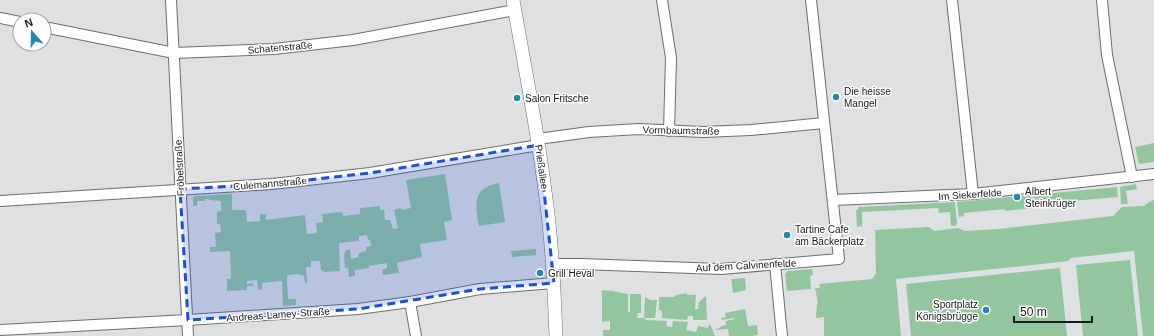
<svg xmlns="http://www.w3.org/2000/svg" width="1154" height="336" viewBox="0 0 1154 336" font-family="Arial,sans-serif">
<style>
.green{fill:#93c69f}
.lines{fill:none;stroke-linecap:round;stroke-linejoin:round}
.minor-casing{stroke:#6d6e6f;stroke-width:12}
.tertiary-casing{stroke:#6d6e6f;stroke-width:14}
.minor{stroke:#fff;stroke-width:10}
.tertiary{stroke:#fff;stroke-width:13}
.marked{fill:#1d4ed8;fill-opacity:0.2;stroke:#1d4ed8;stroke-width:3;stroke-dasharray:8 5;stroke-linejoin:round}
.poi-dot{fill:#2387b1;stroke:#fff;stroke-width:1.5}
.labels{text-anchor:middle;stroke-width:3;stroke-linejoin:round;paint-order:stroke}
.street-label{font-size:10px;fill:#191a1a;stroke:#fff}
.poi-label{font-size:10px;fill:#191a1a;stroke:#fff;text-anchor:start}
</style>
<rect width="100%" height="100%" fill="#dfe0e2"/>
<g class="green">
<polygon points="1154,143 1154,162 1139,164 1135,147"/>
<polygon points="445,174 452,220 444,222 447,240 420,244 422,257 397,263 399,273 383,275 382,270 387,268 387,263 369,266 369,268 355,270 355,276 349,277 348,268 345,268 344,255 345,251 350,249 351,259 358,257 359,253 366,251 366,247 371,246 370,240 368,240 367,235 359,236 359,241 339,243 340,271 325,272 321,270 320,261 311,261 311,267 306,267 307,283 305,283 304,276 298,274 288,275 287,278 288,299 296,299 296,305 283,306 282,281 262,283 262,289 258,290 257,280 247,281 247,284 253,283 253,286 247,286 247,290 227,291 227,279 231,279 230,251 210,252 210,247 216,247 215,233 221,232 220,224 217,224 217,212 221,211 221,201 209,200 209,199 205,199 205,201 197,201 197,206 193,206 193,198 194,196 232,194 232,210 246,210 247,222 260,221 260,214 266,214 266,220 305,215 307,234 317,233 316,223 323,222 322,214 342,212 343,216 360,214 360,208 380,206 380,210 384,210 385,220 390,220 393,229 398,228 394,210 401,208 402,210 411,208 406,180"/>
<path d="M499,183L505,222L479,226C475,204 472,188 499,183Z"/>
<polygon points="1136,184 1137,189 1126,191 1128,204 1121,204 1120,187"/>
<polygon points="1117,187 1118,197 1072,201 1071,204 1005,211 1005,209 964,213 964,216 959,217 957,202"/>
<polygon points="1154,200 1154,336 1143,336 1134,251 1071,258 1068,261 1061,262 896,279 901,336 824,336 824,317 816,318 817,304 818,303 815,288 820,288 819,284 872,279 876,274 875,230 929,227 934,231 958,228 965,231 999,229 1113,216 1122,207 1144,206 1149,202"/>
<polygon points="955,202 957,224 956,226 951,226 950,212 939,213 938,208 862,212 862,226 857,227 856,211 859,207"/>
<polygon points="536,249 536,255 512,257 511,251"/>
<polygon points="1130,260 1138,336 1083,336 1076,265"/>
<polygon points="1060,268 1067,336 911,336 906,284"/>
<polygon points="812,269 813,275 810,276 811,289 787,291 785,274 788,271"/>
<polygon points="745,278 746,290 733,293 731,279"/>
<polygon points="611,289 612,291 628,294 628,312 630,312 630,294 641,294 641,313 638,313 637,318 644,318 645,297 650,300 657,300 655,318 645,318 645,320 667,321 666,326 672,327 673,321 688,322 686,330 696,332 698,326 708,328 709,324 711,326 715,336 603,336 603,330 610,330 610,321 602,322 602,290 611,291"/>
<polygon points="687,293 687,295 696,295 695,309 698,309 699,302 706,296 707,320 693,320 693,316 688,316 687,320 662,318 662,311 659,310 659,297 674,297 676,295"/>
<polygon points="745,309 748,326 757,325 758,335 752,336 729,336 728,329 715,330 722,326 726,325 726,321 735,319 734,318 722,320 721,318 726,317 725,313"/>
</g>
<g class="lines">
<g class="minor-casing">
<g id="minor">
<polyline points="171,0 188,336"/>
<polyline points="662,0 671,58 669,131"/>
<polyline points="952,0 973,194"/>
<polyline points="1102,0 1107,55 1132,177"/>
<polyline points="0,18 20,22"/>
<polyline points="44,27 174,53 274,49 353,40 515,10"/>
<polyline points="538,139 589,132 639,129 703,132 751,130 824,123"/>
<polyline points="833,200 973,194 1154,174"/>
<polyline points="0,201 272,184 370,173 539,145"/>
<polyline points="553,264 580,264 721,269 839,259 811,0"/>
<polyline points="775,264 782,336"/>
<polyline points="410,302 416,336"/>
<polyline points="0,330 188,320 358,309 410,302 480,289 554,283"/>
</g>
</g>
<g class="tertiary-casing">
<path id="tertiary" d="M513,0C524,64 537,127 545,191C552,239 554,288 556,336"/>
</g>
<use href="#minor" class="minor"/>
<use href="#tertiary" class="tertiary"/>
</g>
<path class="marked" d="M539,145L554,283L480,289L358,309L188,320L180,189L272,184L370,173Z"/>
<g class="poi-dot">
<circle cx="836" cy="97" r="4"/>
<circle cx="517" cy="98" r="4"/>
<circle cx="1017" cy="197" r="4"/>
<circle cx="787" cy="235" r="4"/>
<circle cx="540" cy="273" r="4"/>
<circle cx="986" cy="310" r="4"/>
</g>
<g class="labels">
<g class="street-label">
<text transform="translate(280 47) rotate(-5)" y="4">Schatenstraße</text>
<text transform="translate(681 130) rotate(1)" y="4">Vormbaumstraße</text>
<text transform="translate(542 167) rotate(82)" y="4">Prießallee</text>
<text transform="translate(179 168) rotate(-93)" y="4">Fröbelstraße</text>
<text transform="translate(270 183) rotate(-5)" y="4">Culemannstraße</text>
<text transform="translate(970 194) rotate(-4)" y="4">Im Siekerfelde</text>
<text transform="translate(746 265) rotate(-3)" y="4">Auf dem Calvinenfelde</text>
<text transform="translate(278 314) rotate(-4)" y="4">Andreas-Lamey-Straße</text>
</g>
<g class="poi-label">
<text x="844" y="95">Die heisse<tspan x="844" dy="12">Mangel</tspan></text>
<text x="525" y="102">Salon Fritsche</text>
<text x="1025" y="195">Albert<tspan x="1025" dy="12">Steinkrüger</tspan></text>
<text x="795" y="233">Tartine Cafe<tspan x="795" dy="12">am Bäckerplatz</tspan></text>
<text x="548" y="277">Grill Heval</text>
<text x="978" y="308" text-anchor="end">Sportplatz<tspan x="978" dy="12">Königsbrügge</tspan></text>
</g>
</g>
<g transform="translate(32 32) rotate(340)"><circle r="19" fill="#ffffff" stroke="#a3a3a3"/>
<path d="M0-3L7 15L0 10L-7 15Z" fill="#2387b1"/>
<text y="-6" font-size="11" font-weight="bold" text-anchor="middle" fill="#191a1a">N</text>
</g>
<path d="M1014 316v6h78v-6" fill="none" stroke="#191a1a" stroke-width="2"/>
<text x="1020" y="316" font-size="12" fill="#191a1a" stroke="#ffffff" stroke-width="3" paint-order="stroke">50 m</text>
</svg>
